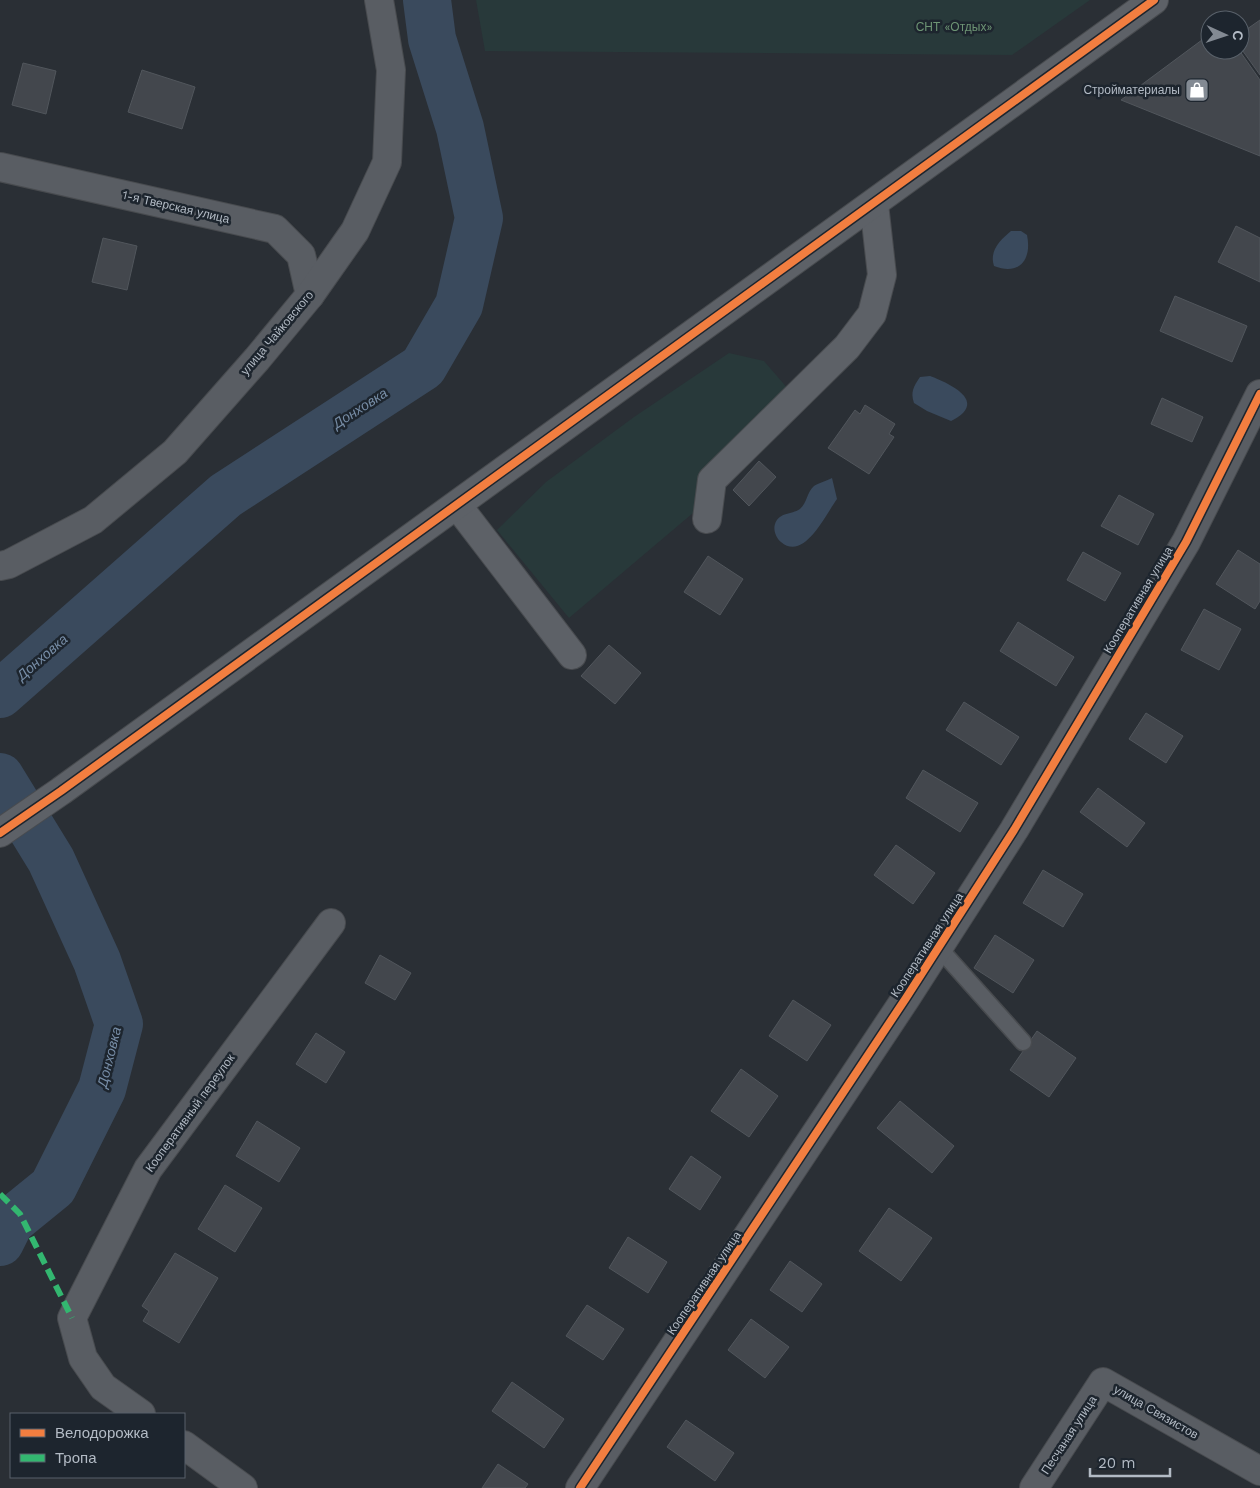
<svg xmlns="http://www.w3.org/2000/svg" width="1260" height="1488" viewBox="0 0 1260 1488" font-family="'Work Sans',sans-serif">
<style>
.green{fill:#28393a}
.water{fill:#3a4a5d}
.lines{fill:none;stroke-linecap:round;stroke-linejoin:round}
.river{stroke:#3a4a5d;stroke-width:48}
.building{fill:#43474d;stroke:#51565c}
.lane-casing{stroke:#484b4f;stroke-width:19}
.street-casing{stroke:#484b4f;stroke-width:30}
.secondary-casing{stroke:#484b4f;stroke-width:30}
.lane{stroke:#595d63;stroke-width:16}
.street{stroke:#595d63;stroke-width:28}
.secondary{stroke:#5d6167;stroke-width:28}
.quiet{stroke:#33b770;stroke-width:6;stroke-dasharray:12 6;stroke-linecap:butt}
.cycleway-casing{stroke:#1d252e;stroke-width:11}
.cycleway{stroke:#f27e40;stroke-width:8}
.labels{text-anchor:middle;stroke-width:5;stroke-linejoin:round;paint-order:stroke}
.park-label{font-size:12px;fill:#6d9474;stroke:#1d252e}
.poi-label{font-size:12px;fill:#b3bbc5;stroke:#1d252e;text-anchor:end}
.street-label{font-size:12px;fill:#b3bbc5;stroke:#1d252e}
.water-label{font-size:14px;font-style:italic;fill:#778da6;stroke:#1d252e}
</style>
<rect width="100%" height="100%" fill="#2a2f35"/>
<g class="green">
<polygon points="476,0 1090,0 1012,55 485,51"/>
<polygon points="729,353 764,361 789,390 693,513 569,618 497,530 546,482 634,417"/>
</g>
<g class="water">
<path d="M1011,231H1021L1027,235C1032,259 1020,276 994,266C989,251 1000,240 1011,231Z"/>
<path d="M930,376C951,384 989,402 951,421L927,411L914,403C910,392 914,386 920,377Z"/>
<path d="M832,478L837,499C826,514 804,562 781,542C776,538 773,530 775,524C779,512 791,515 800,509C807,503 807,492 814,486C818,483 827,481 832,478Z"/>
</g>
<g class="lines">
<g class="river">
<polyline points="0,694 226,495 423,367 459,305 479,218 460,128 432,39 427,0"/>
<polyline points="0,777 51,860 97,961 119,1024 102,1089 53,1187 10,1222 0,1242"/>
</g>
</g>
<g class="building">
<polygon points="1260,20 1260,75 1240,47 1240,34"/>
<polygon points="1210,34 1210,50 1239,50 1260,80 1260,156 1121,100"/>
<polygon points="23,63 56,71 46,114 12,105"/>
<polygon points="142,70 195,87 182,129 128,112"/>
<polygon points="1236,226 1260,238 1260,282 1218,262"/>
<polygon points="103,238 137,246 127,290 92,282"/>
<polygon points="1175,296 1247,326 1232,362 1160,331"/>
<polygon points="1162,398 1203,417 1192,442 1151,424"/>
<polygon points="865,405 895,424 889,434 894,437 869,474 828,448 855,410 860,414"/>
<polygon points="759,461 776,477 749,506 733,490"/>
<polygon points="1119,495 1154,514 1138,545 1101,526"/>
<polygon points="1238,550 1260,564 1260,601 1255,609 1216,584"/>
<polygon points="1083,552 1121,573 1105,601 1067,580"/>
<polygon points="708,556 743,579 720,615 684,592"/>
<polygon points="1204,609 1241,629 1219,670 1181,650"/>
<polygon points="1018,622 1074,657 1056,686 1000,651"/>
<polygon points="609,645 641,673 615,704 581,676"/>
<polygon points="964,702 1019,737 1001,765 946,730"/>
<polygon points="1146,713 1183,736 1166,763 1129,739"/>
<polygon points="923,770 978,803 960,832 906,798"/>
<polygon points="1098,788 1145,823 1127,847 1080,812"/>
<polygon points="896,845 935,873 913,904 874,875"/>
<polygon points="1043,870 1083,894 1063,927 1023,903"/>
<polygon points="995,935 1034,960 1013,993 974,968"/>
<polygon points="380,955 411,973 395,1000 365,983"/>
<polygon points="793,1000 831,1025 807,1061 769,1036"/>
<polygon points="1037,1031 1076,1058 1049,1097 1010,1070"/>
<polygon points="316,1033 345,1052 326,1083 296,1064"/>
<polygon points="741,1069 778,1096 749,1137 711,1111"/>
<polygon points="900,1101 954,1146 932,1173 877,1128"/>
<polygon points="257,1121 300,1148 279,1182 236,1156"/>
<polygon points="691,1156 721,1177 700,1210 669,1189"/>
<polygon points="225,1185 262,1208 235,1252 198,1229"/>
<polygon points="889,1208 932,1238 901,1281 859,1251"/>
<polygon points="628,1237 667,1262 648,1293 609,1268"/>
<polygon points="175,1253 218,1278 179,1343 143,1321 149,1311 142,1306"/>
<polygon points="790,1261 822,1284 802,1312 770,1290"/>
<polygon points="587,1305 624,1329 603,1360 566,1336"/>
<polygon points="751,1319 789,1347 765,1378 728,1350"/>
<polygon points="512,1382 564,1419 544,1448 492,1411"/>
<polygon points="686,1420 734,1453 715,1481 667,1447"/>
<polygon points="498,1464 528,1484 525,1488 482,1488"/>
</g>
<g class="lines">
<g class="lane-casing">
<polyline id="lane" points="939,948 1023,1042"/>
</g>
<g class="street-casing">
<g id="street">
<polyline points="0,167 275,229 301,255 310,295"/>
<polyline points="0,566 9,564 93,520 175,452 257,359 310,295 355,231 387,162 391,70 379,0"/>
<polyline points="141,1414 103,1387 83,1358 72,1318 148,1169 331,923"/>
<polyline points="184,1445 243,1488"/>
<polyline points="580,1488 906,998 1014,830 1186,542 1260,394"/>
<polyline points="1034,1488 1103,1382 1260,1471"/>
</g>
</g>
<g class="secondary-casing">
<g id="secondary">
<polyline points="457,505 572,655"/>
<polyline points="707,519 712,480 847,347 872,314 882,275 874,204"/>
<polyline points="0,833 61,791 1154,0"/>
</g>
</g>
<use href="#lane" class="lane"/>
<use href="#street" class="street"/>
<use href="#secondary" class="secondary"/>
<polyline class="quiet" points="0,1194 20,1214 72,1318"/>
<g class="cycleway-casing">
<g id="cycleway">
<polyline points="0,833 61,791 1154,0"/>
<polyline points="580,1488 906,998 1014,830 1186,542 1260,394"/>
</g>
</g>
<use href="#cycleway" class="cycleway"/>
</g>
<defs>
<g id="shop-square" transform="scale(1.25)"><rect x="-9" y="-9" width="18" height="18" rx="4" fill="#838a93" stroke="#1d252e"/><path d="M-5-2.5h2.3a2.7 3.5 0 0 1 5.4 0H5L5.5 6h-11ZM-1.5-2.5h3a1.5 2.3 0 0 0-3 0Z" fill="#fff"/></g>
</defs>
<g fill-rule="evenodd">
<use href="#shop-square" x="1197" y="90"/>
</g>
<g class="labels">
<g class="park-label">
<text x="954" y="31">СНТ «Отдых»</text>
</g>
<g class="poi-label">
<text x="1180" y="94">Стройматериалы</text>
</g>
<g class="street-label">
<text transform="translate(176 207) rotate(13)" y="4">1-я Тверская улица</text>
<text transform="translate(277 333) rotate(-50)" y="4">улица Чайковского</text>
<text transform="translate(1138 600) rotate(-59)" y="4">Кооперативная улица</text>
<text transform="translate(927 945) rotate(-57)" y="4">Кооперативная улица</text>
<text transform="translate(190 1113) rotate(-54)" y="4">Кооперативный переулок</text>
<text transform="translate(704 1283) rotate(-56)" y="4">Кооперативная улица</text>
<text transform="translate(1156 1412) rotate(30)" y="4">улица Связистов</text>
<text transform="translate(1069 1435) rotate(-57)" y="4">Песчаная улица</text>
</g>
<g class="water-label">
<text transform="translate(360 408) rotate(-33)" y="5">Донховка</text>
<text transform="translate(42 657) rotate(-41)" y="5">Донховка</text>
<text transform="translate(109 1057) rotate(-76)" y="5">Донховка</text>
</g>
</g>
<rect x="10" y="1413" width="175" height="65" fill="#1d252e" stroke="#59616a"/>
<rect x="20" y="1429" width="25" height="8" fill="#f27e40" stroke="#59616a"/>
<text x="55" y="1438" font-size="15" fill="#b3bbc5">Велодорожка</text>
<rect x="20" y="1454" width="25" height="8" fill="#33b770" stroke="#59616a"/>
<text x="55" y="1463" font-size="15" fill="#b3bbc5">Тропа</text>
<g transform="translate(1225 35) rotate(93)"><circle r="24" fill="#1d252e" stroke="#59616a"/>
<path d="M0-4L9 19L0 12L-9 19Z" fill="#838a93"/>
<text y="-8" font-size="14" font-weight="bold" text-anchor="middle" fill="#b3bbc5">С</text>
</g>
<path d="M1090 1468v8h80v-8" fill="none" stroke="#b3bbc5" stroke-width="2.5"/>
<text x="1098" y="1468" font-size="15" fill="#b3bbc5" stroke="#1d252e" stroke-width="4" paint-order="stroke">20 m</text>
</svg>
